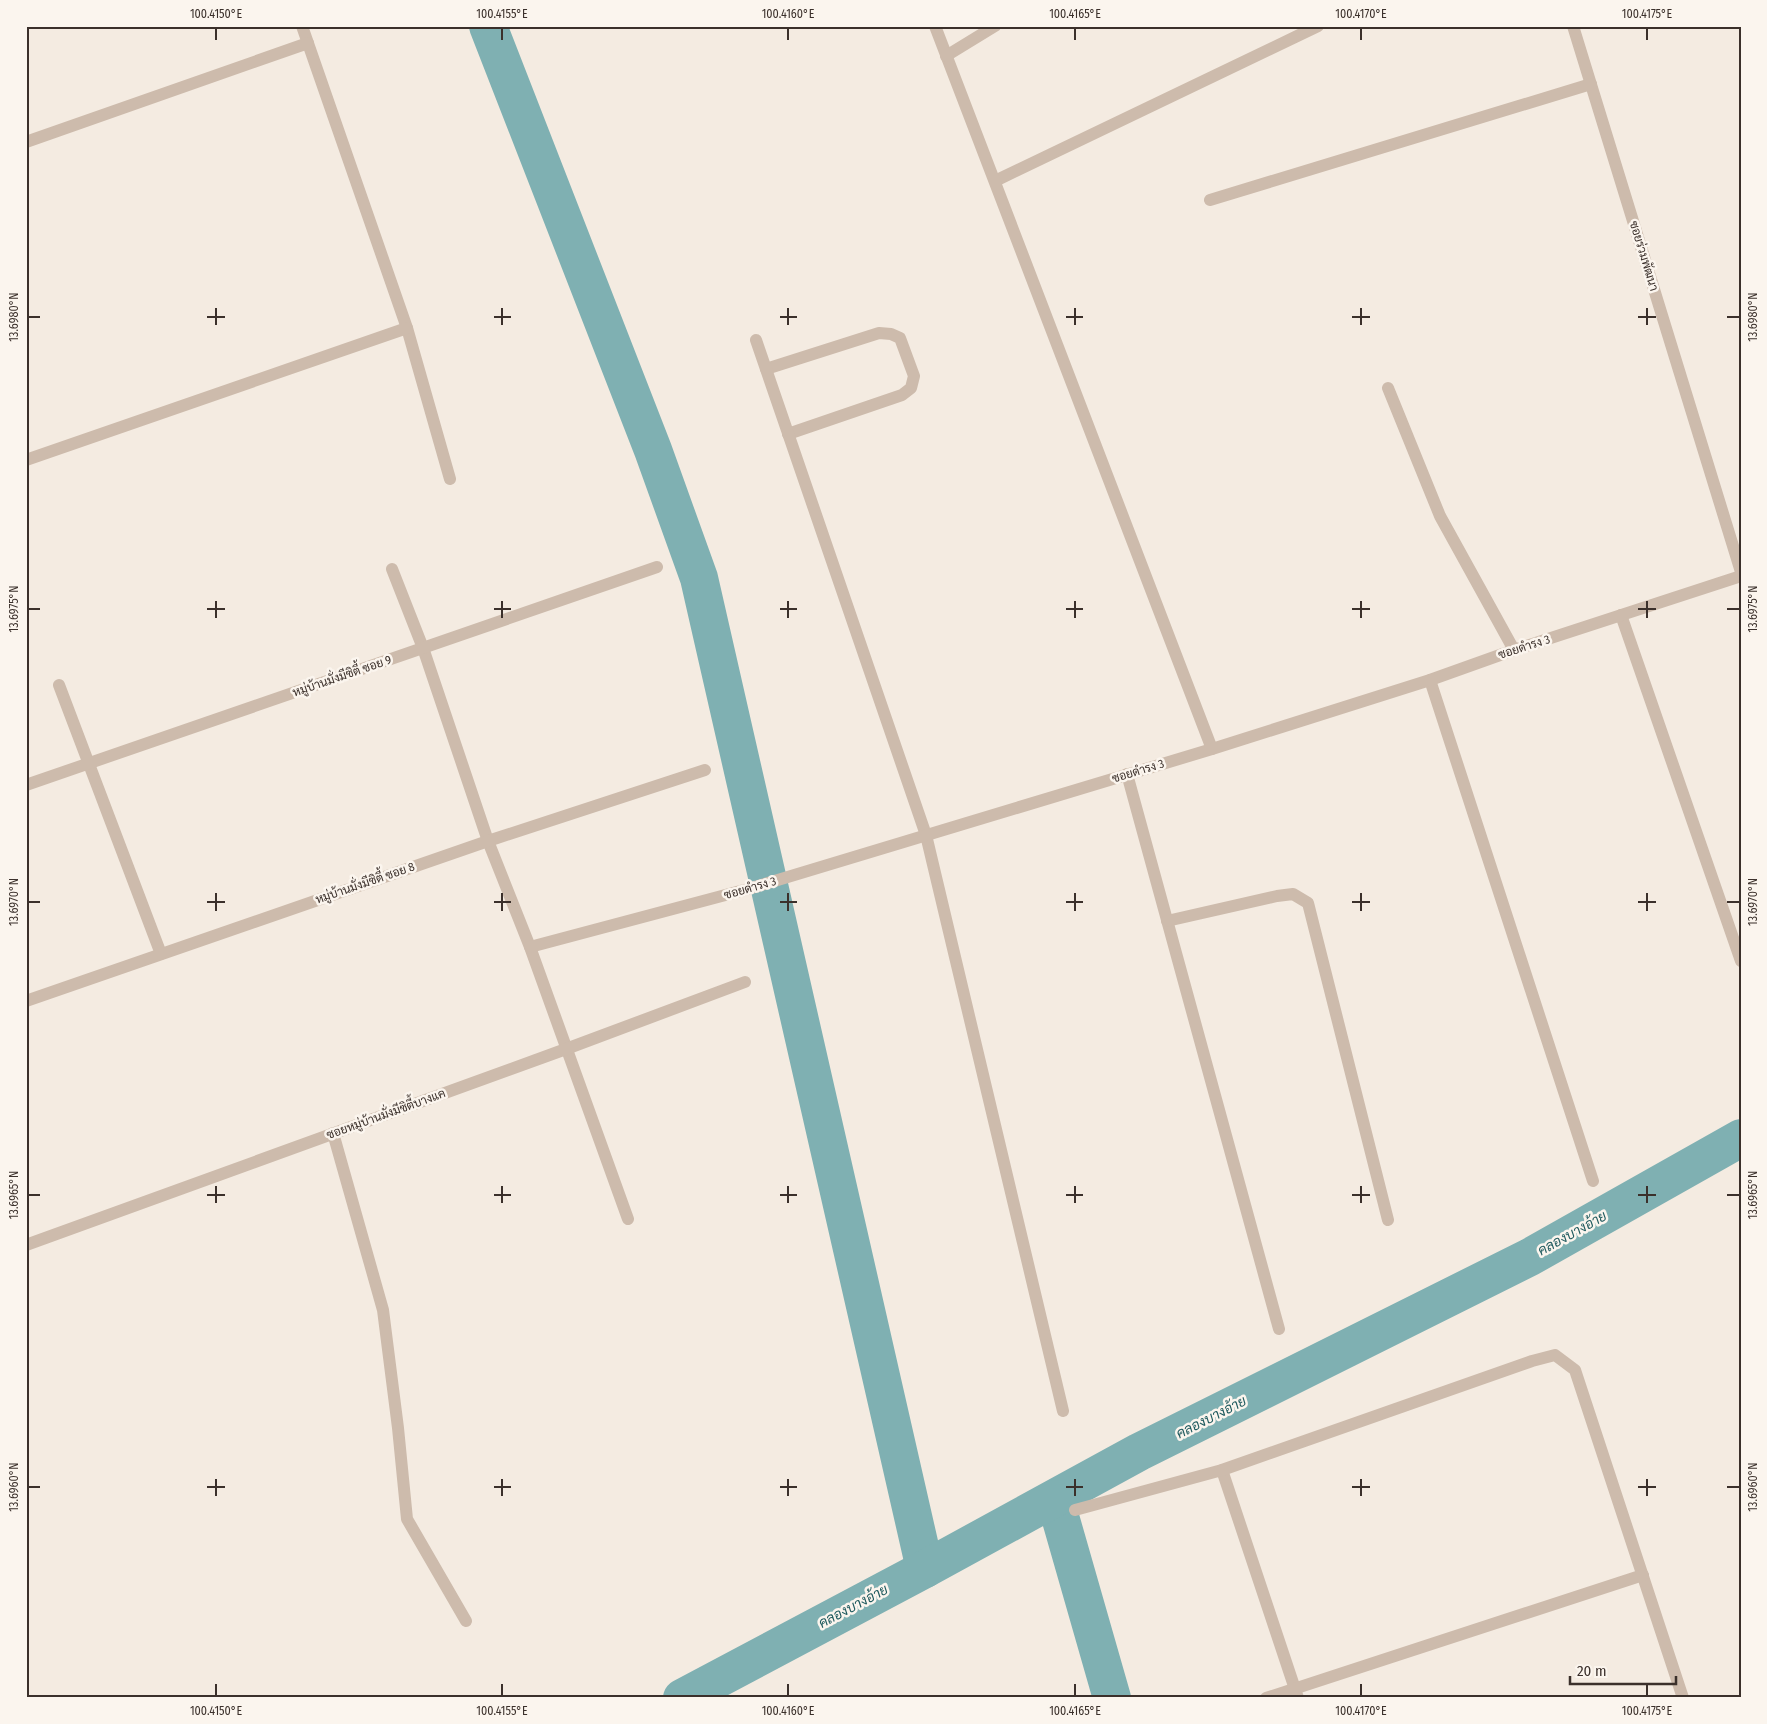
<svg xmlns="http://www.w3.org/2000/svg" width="1767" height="1724" viewBox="0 0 1767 1724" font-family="'Fira Sans Condensed',Sarabun,sans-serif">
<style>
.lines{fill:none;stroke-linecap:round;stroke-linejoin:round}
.canal{stroke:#7fb0b2;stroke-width:38}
.lane{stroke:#cdbbac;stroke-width:12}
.street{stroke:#cdbbac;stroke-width:12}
.ticks{fill:none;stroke:#3b302b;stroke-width:2}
.labels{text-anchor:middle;stroke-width:5;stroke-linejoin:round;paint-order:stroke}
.street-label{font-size:12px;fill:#3b302b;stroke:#fbf5ee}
.water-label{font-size:14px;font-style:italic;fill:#1f5a5e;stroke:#fbf5ee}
.neatline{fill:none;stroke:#3b302b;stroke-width:2}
.ticks-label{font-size:12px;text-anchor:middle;fill:#3b302b}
</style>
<rect width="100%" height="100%" fill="#f4ebe1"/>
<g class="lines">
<g class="canal">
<polyline points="488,26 653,450 699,578 925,1569"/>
<polyline points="1055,1499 1112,1698"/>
<polyline points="682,1698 925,1569 1139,1452 1530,1257 1741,1138"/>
</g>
<g class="lane">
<polyline points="995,181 1318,26"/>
<polyline points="766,369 879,333 891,334 900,338 914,376 911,388 902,395 788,434"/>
<polyline points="1388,388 1440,516 1514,650"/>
</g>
<g class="street">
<polyline points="302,26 407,328 450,479"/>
<polyline points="935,26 1212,749"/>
<polyline points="1573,26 1741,572"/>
<polyline points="946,56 995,26"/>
<polyline points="26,142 308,43"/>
<polyline points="1210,200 1591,84"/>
<polyline points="756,340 926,835 1063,1411"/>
<polyline points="26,460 407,328"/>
<polyline points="392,569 423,648 488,841 530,947 628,1219"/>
<polyline points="1621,615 1741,961"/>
<polyline points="1430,680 1593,1181"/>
<polyline points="59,685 161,954"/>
<polyline points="1127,774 1279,1329"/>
<polyline points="26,785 657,567"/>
<polyline points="1167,921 1277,896 1293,894 1308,903 1388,1220"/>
<polyline points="530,947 748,889 1212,749 1430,680 1514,650 1741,576"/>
<polyline points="26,1001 488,841 705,770"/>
<polyline points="333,1133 383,1310 398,1428 407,1519 466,1621"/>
<polyline points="26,1245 566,1049 745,982"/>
<polyline points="1222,1470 1298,1698"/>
<polyline points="1075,1510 1222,1470 1532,1361 1555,1355 1575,1370 1683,1698"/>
<polyline points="1266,1698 1643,1575"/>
</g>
</g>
<path class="ticks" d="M216,28V40M502,28V40M788,28V40M1075,28V40M1361,28V40M1647,28V40M216,308V325M502,308V325M788,308V325M1075,308V325M1361,308V325M1647,308V325M28,317H40M207,317H225M494,317H511M780,317H797M1066,317H1083M1352,317H1370M1638,317H1656M1727,317H1740M216,601V618M502,601V618M788,601V618M1075,601V618M1361,601V618M1647,601V618M28,609H40M207,609H225M494,609H511M780,609H797M1066,609H1083M1352,609H1370M1638,609H1656M1727,609H1740M216,893V911M502,893V911M788,893V911M1075,893V911M1361,893V911M1647,893V911M28,902H40M207,902H225M494,902H511M780,902H797M1066,902H1083M1352,902H1370M1638,902H1656M1727,902H1740M216,1186V1203M502,1186V1203M788,1186V1203M1075,1186V1203M1361,1186V1203M1647,1186V1203M28,1195H40M207,1195H225M494,1195H511M780,1195H797M1066,1195H1083M1352,1195H1370M1638,1195H1656M1727,1195H1740M216,1479V1496M502,1479V1496M788,1479V1496M1075,1479V1496M1361,1479V1496M1647,1479V1496M28,1487H40M207,1487H225M494,1487H511M780,1487H797M1066,1487H1083M1352,1487H1370M1638,1487H1656M1727,1487H1740M216,1684V1696M502,1684V1696M788,1684V1696M1075,1684V1696M1361,1684V1696M1647,1684V1696"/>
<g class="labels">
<g class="street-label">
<text transform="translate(1644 256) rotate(73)" y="4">ซอยร่วมพัฒนา</text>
<text transform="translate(1524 647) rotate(-18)" y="4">ซอยดำรง 3</text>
<text transform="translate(342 676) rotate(-19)" y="4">หมู่บ้านมั่งมีซิตี้ ซอย 9</text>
<text transform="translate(1138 771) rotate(-17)" y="4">ซอยดำรง 3</text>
<text transform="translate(365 883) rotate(-19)" y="4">หมู่บ้านมั่งมีซิตี้ ซอย 8</text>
<text transform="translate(750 888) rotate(-16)" y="4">ซอยดำรง 3</text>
<text transform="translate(386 1114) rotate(-20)" y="4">ซอยหมู่บ้านมั่งมีซิตี้บางแค</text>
</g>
<g class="water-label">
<text transform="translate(1572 1233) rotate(-29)" y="5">คลองบางอ้าย</text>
<text transform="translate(1211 1417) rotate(-27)" y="5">คลองบางอ้าย</text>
<text transform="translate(853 1606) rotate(-28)" y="5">คลองบางอ้าย</text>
</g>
</g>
<rect width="1767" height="1724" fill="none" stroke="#fbf5ee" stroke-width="55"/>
<path d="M1570 1676v8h106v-8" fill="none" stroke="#3b302b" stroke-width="2.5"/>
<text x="1577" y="1676" font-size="15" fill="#3b302b" stroke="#fbf5ee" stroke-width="4" paint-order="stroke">20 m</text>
<rect x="28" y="28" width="1712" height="1668" class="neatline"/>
<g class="ticks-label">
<text x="216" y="18">100.4150°E</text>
<text x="502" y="18">100.4155°E</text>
<text x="788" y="18">100.4160°E</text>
<text x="1075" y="18">100.4165°E</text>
<text x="1361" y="18">100.4170°E</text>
<text x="1647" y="18">100.4175°E</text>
<text transform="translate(14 317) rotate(-90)" y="4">13.6980°N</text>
<text transform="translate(1753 317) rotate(-90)" y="4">13.6980°N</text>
<text transform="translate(14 609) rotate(-90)" y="4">13.6975°N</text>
<text transform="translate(1753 609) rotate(-90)" y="4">13.6975°N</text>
<text transform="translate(14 902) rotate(-90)" y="4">13.6970°N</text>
<text transform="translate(1753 902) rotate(-90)" y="4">13.6970°N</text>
<text transform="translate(14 1195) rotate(-90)" y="4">13.6965°N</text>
<text transform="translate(1753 1195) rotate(-90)" y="4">13.6965°N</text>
<text transform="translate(14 1487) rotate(-90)" y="4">13.6960°N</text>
<text transform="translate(1753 1487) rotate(-90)" y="4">13.6960°N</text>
<text x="216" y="1715">100.4150°E</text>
<text x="502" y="1715">100.4155°E</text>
<text x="788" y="1715">100.4160°E</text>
<text x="1075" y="1715">100.4165°E</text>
<text x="1361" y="1715">100.4170°E</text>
<text x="1647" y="1715">100.4175°E</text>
</g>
</svg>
